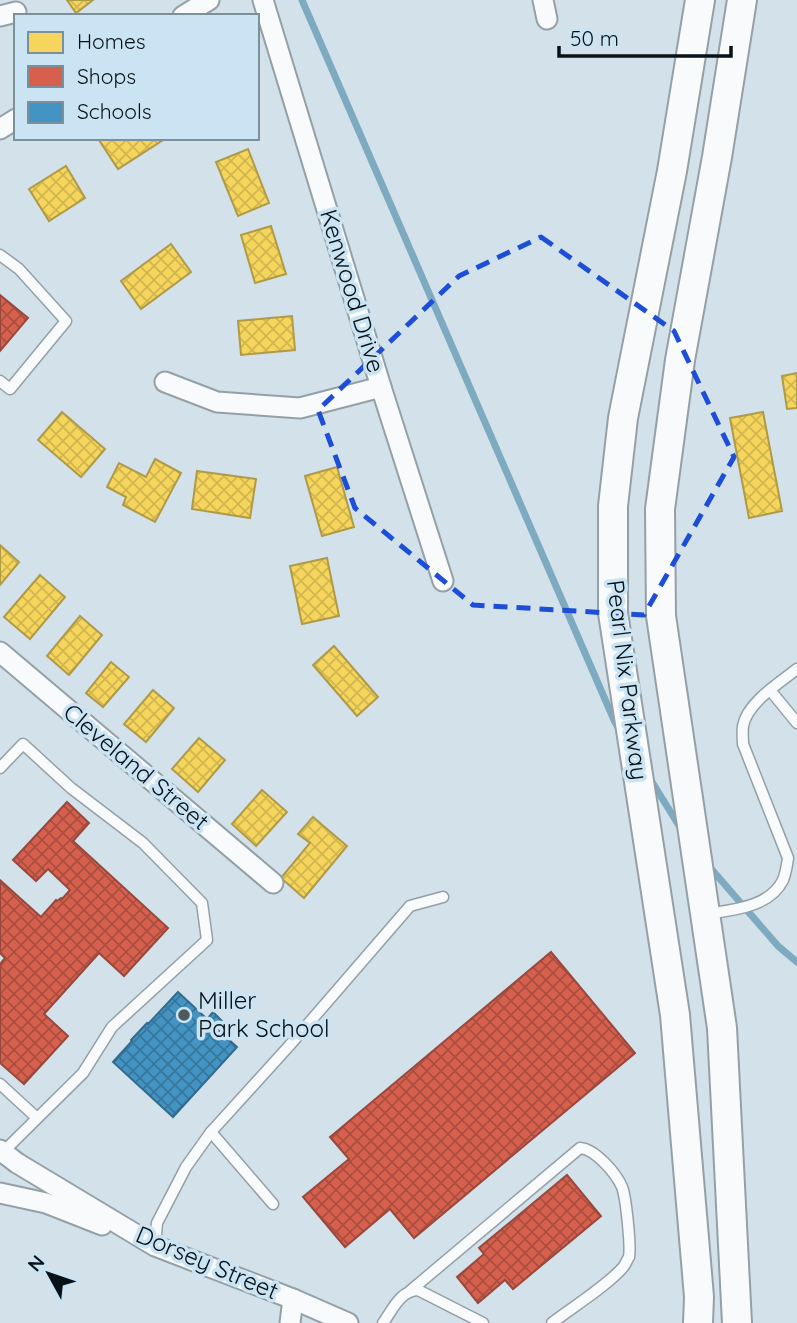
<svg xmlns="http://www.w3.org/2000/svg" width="797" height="1323" viewBox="0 0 797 1323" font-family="Quicksand,sans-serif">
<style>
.homes{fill:url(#homes-cross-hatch);stroke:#af9a47;stroke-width:2}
.shops{fill:url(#shops-cross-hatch);stroke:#98483c;stroke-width:2}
.schools{fill:url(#schools-cross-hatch);stroke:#316c8f;stroke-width:2}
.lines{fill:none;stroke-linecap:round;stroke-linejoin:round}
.stream{stroke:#7eaac1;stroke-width:7}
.lane-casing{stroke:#95a0a6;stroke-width:13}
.street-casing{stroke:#95a0a6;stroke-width:23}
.secondary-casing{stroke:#95a0a6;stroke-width:32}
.lane{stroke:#f8fafc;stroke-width:10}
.street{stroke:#f8fafc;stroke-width:19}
.secondary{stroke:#f8fafc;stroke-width:28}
.marked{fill:none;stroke:#1d4ed8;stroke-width:5;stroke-dasharray:14 9;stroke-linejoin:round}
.poi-dot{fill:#4f5a60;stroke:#cae4f3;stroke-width:2.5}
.labels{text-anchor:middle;stroke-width:7;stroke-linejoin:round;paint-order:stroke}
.street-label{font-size:24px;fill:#081116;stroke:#cae4f3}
.poi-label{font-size:24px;fill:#081116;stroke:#cae4f3;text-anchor:start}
</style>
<defs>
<pattern id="homes-cross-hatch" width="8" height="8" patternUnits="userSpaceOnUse" patternTransform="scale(1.75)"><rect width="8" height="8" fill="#f6d55c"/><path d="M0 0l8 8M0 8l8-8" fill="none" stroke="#d1b64f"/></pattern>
<pattern id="shops-cross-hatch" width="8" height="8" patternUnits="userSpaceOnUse" patternTransform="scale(1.75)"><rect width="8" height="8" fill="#d6604d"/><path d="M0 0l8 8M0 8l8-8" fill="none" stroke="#ac4e3f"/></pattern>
<pattern id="schools-cross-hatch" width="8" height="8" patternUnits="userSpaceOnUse" patternTransform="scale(1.75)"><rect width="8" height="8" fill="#4393c3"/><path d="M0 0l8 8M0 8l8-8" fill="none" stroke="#36779d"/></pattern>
</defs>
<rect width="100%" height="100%" fill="#d3e1ea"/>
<g class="homes">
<polygon points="67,0 93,0 76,13"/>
<polygon points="102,138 161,138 163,140 118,169 99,140"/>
<polygon points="248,149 269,203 238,216 216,162"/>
<polygon points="66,166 85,198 49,221 29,189"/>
<polygon points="271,226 286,274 255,283 241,235"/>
<polygon points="171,244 191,272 141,309 121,281"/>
<polygon points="292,316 295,350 241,355 238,321"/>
<polygon points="797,373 797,408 787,409 782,376"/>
<polygon points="62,412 105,449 81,477 38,440"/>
<polygon points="763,412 782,511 749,518 730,418"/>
<polygon points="155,459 181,473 155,522 123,505 126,497 107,487 119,463 146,477"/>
<polygon points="337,467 354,527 322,536 305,476"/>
<polygon points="197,471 256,479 250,518 192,509"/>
<polygon points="0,545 19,562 0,585"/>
<polygon points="327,558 339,616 302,624 290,566"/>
<polygon points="40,575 65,597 30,639 4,617"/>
<polygon points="80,616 102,635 69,675 47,656"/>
<polygon points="334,646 378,697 357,716 313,665"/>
<polygon points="111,662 129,677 103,707 86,693"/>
<polygon points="153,690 174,708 146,742 124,724"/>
<polygon points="199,738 225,760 198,792 172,769"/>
<polygon points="262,790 287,812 256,846 232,824"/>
<polygon points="313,817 347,846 304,898 281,878 310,843 298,834"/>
</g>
<g class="shops">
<polygon points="0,295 28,318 0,351"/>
<polygon points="67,802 89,823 73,841 168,928 124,976 99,953 44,1014 68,1036 24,1084 0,1063 0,964 5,958 0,953 0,880 41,917 56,900 57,901 61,898 62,899 70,890 48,869 36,881 13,860"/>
<polygon points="551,952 635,1053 414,1238 390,1209 345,1247 303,1197 349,1159 330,1137"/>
<polygon points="567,1175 601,1216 513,1289 505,1280 478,1303 457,1277 484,1254 479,1248"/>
</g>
<polygon class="schools" points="178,992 207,1019 213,1012 222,1021 216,1028 237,1047 173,1117 113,1062 132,1041 131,1040 147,1023 148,1024"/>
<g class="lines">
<g class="stream">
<polyline points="302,0 614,720 620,731"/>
<polyline points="649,777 681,829"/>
<polyline points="707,864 778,946 797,962"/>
</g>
<g class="lane-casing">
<g id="lane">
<polyline points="0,255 19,269 66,321 10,389 0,381"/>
<polyline points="770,690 797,723"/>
<polyline points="0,768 23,744 71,788 143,843 202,903 207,940 112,1027 83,1073 3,1152"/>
<path d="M706,914C733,910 770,907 783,880C786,873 787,865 788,858L743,744C743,738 742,732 743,726C747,703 779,683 797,669"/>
<polyline points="0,1084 37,1118"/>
<polyline points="211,1132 273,1204"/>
<polyline points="155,1246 157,1223 186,1167 211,1132 289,1046 410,906 443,897"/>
<path d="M410,1291L580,1148C595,1149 616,1173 622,1187C626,1197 631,1246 629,1257C628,1258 625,1265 624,1266C611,1283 570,1309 552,1323"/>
<path d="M383,1323C393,1309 400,1291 418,1290L483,1323"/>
</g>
</g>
<g class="street-casing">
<g id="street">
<polyline points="263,0 381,387 443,581"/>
<polyline points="543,0 547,19"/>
<polyline points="0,16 16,12"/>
<polyline points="183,16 209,0"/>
<polyline points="0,129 16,119"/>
<polyline points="165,382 217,402 300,408 381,387"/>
<polyline points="0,652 273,883"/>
<polyline points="0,1150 17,1163 155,1246 293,1299 348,1323"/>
<polyline points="0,1193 46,1203 102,1225"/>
<polyline points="290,1323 293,1299"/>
</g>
</g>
<g class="secondary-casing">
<g id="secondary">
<polyline points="698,1323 699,1297 675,1015 613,613 613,506 623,418 672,171 700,0"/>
<polyline points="737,1323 722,1028 661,616 660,509 680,360 717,157 742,0"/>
</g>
</g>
<use href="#lane" class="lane"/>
<use href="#street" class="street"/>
<use href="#secondary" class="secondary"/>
</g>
<path class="marked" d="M541,237L674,331L734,457L644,615L473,605L355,508L318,410L459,276Z"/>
<circle class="poi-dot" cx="184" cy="1015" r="7"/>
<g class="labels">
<g class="street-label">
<text transform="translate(352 291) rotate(73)" y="8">Kenwood Drive</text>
<text transform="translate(627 680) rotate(83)" y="8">Pearl Nix Parkway</text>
<text transform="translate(136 767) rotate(40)" y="8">Cleveland Street</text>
<text transform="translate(207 1263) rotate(23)" y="8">Dorsey Street</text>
</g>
<g class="poi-label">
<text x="198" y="1009">Miller<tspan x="198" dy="28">Park School</tspan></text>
</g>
</g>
<rect x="14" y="14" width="245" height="126" fill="#cae4f3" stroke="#7c909b" stroke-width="2"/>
<rect x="28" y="32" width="35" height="21" fill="#f6d55c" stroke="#7c909b" stroke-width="2"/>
<text x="77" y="49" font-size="21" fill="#081116">Homes</text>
<rect x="28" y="66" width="35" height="21" fill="#d6604d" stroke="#7c909b" stroke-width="2"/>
<text x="77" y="84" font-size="21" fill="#081116">Shops</text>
<rect x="28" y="102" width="35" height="21" fill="#4393c3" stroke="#7c909b" stroke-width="2"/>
<text x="77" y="119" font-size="21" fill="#081116">Schools</text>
<g transform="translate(49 1274) rotate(310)" stroke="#cae4f3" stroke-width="5" paint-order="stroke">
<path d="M0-5L12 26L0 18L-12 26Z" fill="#081116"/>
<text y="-10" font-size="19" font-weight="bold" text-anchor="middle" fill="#081116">N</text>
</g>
<path d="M559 46v10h172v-10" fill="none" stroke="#081116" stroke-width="3.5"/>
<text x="570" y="46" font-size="21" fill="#081116" stroke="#cae4f3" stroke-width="5" paint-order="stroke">50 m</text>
</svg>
